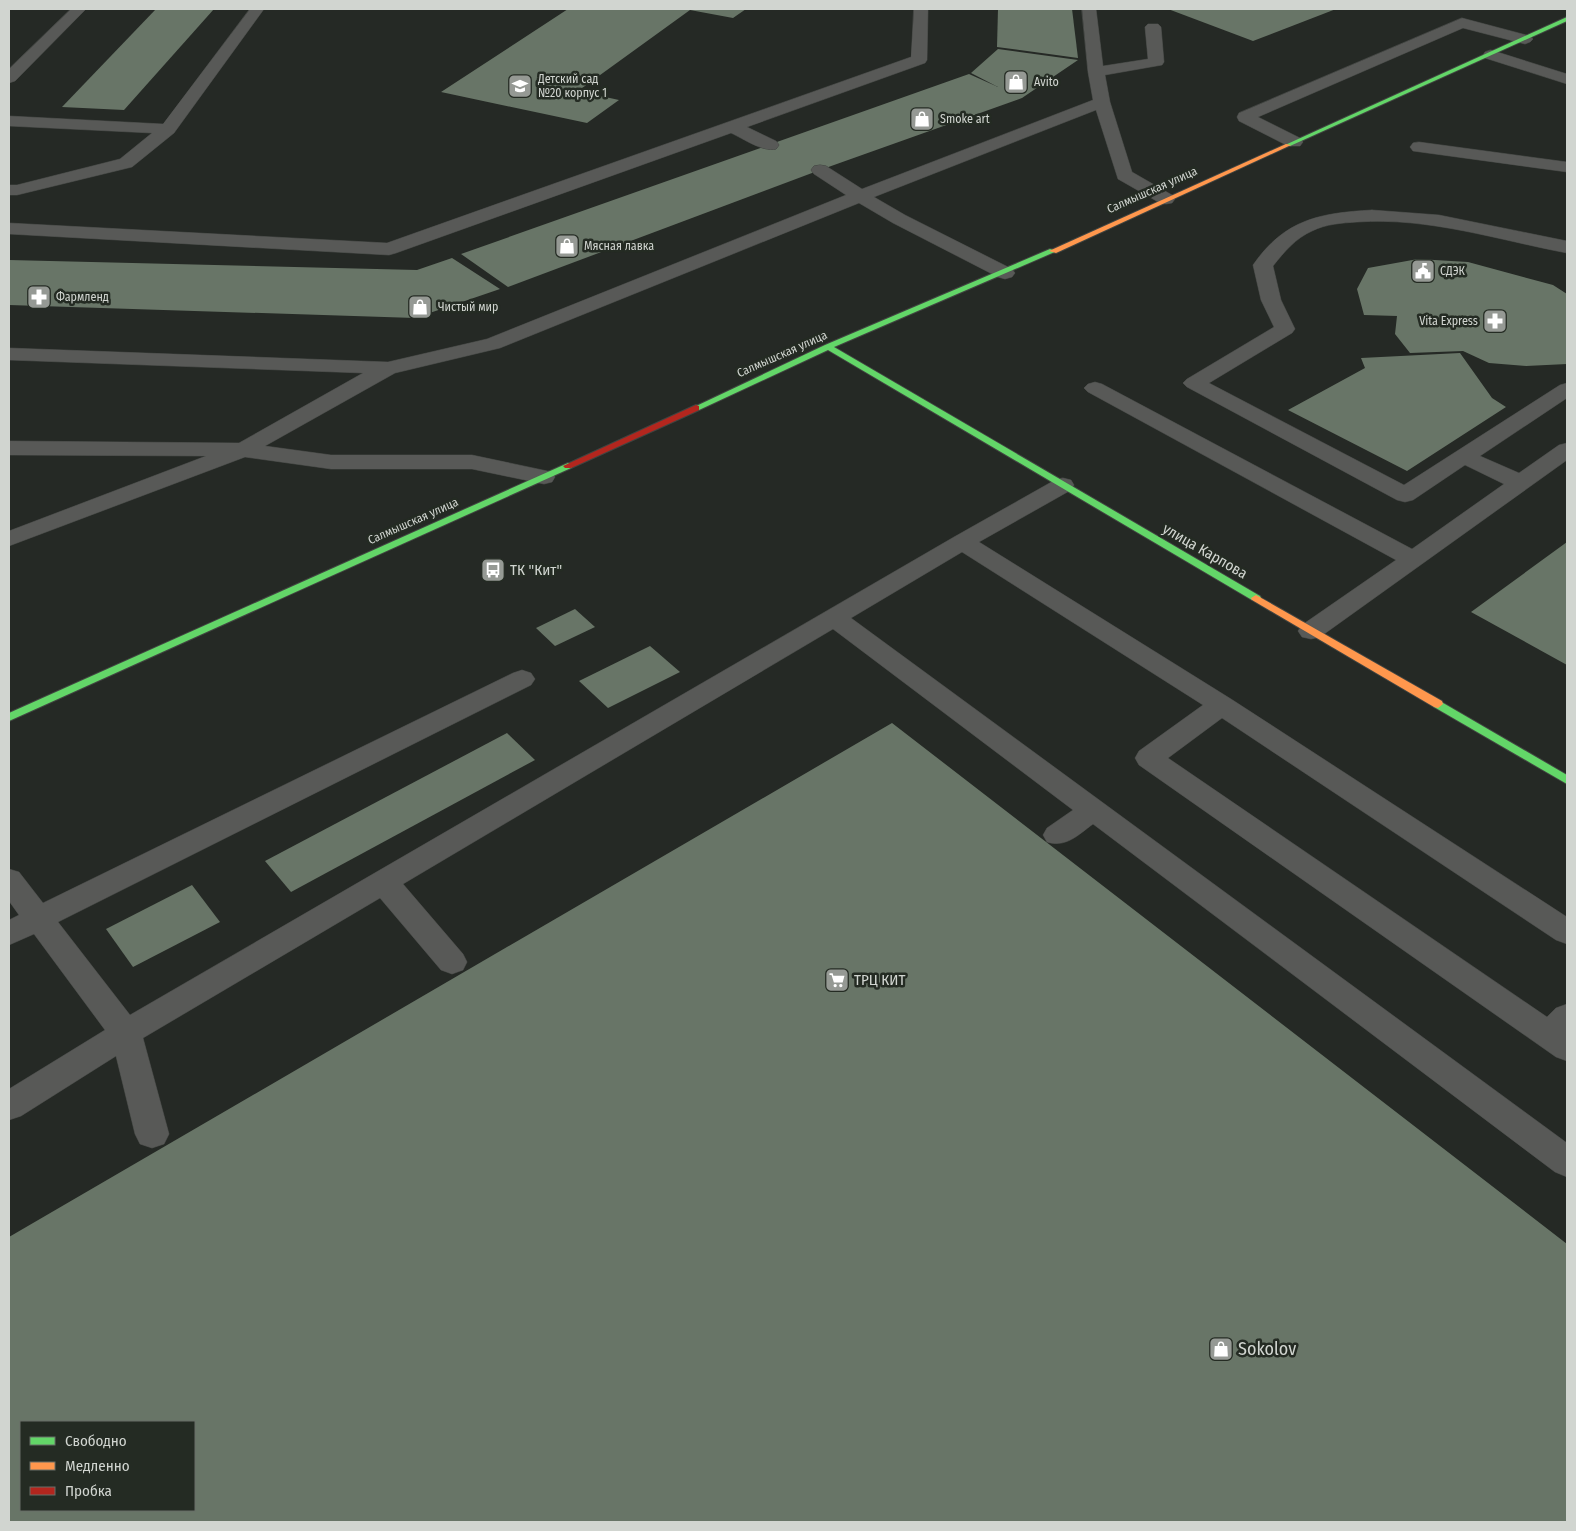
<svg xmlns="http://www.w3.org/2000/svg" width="1576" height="1531" viewBox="0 0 1576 1531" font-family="'Fira Sans Condensed',sans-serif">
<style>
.building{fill:#687567;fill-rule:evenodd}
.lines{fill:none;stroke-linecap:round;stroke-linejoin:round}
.lane-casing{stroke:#414441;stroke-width:1}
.fast-casing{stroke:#414441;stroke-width:2}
.slow-casing{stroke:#414441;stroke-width:2}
.jam-casing{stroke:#414441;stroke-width:2}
.lane{fill:#585957;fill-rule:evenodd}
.fast{fill:#63d668;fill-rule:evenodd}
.slow{fill:#ff974d;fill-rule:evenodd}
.jam{fill:#b3261e;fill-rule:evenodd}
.labels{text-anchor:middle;stroke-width:5;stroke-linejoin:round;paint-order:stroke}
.far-poi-label{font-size:12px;fill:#d1d5d0;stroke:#242b23;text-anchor:start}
.far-street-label{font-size:12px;fill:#d1d5d0;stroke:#242b23}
.street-label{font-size:15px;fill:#d1d5d0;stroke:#242b23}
.poi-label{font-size:15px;fill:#d1d5d0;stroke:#242b23;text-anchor:start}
.near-poi-label{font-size:18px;fill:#d1d5d0;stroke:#242b23;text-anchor:start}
</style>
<rect width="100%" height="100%" fill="#252925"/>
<g class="building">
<polygon points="156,9 214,9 124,110 62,107"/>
<polygon points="568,9 746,9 733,18 690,10 578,91 619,100 587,123 441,92"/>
<polygon points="998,9 1072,9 1078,58 997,47"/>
<polygon points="1168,9 1336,9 1253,41"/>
<polygon points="998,49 1078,60 1022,98 820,170 508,287 461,254 969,74 998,87 971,73"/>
<polygon points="452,258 500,289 415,318 9,305 9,260 417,270"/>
<polygon points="1418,259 1468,262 1553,285 1567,294 1567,364 1526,366 1489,363 1463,351 1410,353 1395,334 1397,316 1364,315 1357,289 1368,268"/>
<polygon points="1460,353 1492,398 1506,407 1407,471 1288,410 1365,368 1361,358"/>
<polygon points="1567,542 1567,665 1471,612"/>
<polygon points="575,609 595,627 555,646 536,628"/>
<polygon points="650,646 680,672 608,708 579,681"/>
<path d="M892,723L1567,1244V1522H9V1237ZM21,1422H194V1510H21Z"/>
<polygon points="507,733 535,760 291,892 265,861"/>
<polygon points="192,885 220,922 133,967 106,929"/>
</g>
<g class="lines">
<g class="lane-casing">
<g id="lane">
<polygon points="71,9 86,9 15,81 9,83 9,69"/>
<polygon points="250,9 264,9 174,133 132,167 17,195 9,195 9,185 17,185 120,159 152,133 9,126 9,116 163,124"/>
<path d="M914,9H928L927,60L925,63L747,127L776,141L779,145L776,149C762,152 744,139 731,133L396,253L389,255L9,234V223L387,243L911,57Z"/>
<polygon points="1082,9 1096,9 1103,66 1148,59 1145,27 1148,24 1158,24 1161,27 1164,62 1162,65 1105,75 1110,102 1132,172 1172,195 1175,199 1172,203 1166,204 1160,203 1118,179 1096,110 874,197 905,215 1012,269 1015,273 1012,277 1005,279 998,277 893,223 859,203 500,348 395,373 265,446 331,455 472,455 552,472 555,477 552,482 544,484 472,469 331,469 245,457 9,546 9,531 206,456 9,455 9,441 239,443 363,373 9,360 9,348 388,362 487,339 846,195 814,174 811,170 814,166 820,165 826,166 862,189 1093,100 1088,72"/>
<polygon points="1462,18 1530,36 1533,39 1530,42 1525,44 1463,28 1258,117 1300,138 1303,142 1300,146 1288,146 1239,121 1237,117 1239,113"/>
<polygon points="1491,50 1567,74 1567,84 1485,58 1483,55 1485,52"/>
<polygon points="1419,142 1567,162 1567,172 1413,151 1410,147 1413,143"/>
<path d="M1372,210L1439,215L1567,241V253C1498,240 1429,217 1357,222C1342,223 1326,224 1312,231C1296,238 1284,252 1273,266L1281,300L1295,329L1292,333L1209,383L1404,485L1560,385L1567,383V398L1480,456L1519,473L1559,445L1567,443V460L1320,637L1311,639L1302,637L1298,631L1302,625L1396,560L1088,392L1084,388L1088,384L1095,382L1102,384L1412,549L1504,484L1465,465L1413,500L1405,502L1397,500L1187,387L1183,383L1187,379L1274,327L1261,300L1253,265C1285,219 1320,213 1372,210Z"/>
<path d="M1063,478L1071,480L1074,485L1071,490L979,542L1231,699L1567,917V944L1556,940L1222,718L1168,758L1547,1017L1556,1008L1567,1004V1061L1556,1057L1139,765L1135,758L1139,751L1203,705L962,552L851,618L1567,1143V1177L1555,1172L1093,824C1078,835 1066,848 1047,842L1043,835L1047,828L1073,810L833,629L403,884L463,954L467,962L463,970L452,974L441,970L380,898L143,1038L169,1134L164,1144L152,1148L140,1144L135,1134L116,1056L21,1116L9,1120V1089L105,1030L34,934L9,945V920L19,915L9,901V869L19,872L43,903L513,673L522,670L531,673L535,679L531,685L58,922L130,1015L954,537L1055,480Z"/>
</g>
</g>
<g class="fast-casing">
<g id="fast">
<polygon points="1567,17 1567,21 1290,146 1285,145"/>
<polygon points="1050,249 1057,251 834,347 1260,596 1261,598 1260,600 1252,600 828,350 699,410 693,410 692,408 825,345"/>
<polygon points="568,463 573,466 571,468 9,721 9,713"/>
<polygon points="1438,700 1567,775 1567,784 1434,707 1433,704 1434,701"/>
</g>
</g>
<g class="slow-casing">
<g id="slow">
<polygon points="1286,144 1291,145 1056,253 1049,251"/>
<polygon points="1256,595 1442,701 1443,704 1438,708 1434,707 1252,600 1251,598"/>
</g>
</g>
<g class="jam-casing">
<polygon id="jam" points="696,405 699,406 699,410 571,468 565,468 563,466"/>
</g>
<use href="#lane" class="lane"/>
<use href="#fast" class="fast"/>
<use href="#slow" class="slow"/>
<use href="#jam" class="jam"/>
</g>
<defs>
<g id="shop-square" transform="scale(1.25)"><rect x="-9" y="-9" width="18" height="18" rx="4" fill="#959994" stroke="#242b23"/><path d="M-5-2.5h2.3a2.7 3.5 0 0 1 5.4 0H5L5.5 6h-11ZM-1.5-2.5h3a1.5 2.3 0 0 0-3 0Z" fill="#fff"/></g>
<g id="school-square" transform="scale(1.25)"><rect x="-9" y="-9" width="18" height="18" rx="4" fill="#959994" stroke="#242b23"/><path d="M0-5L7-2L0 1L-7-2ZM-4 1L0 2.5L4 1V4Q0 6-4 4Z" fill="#fff"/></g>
<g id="civic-square" transform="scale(1.25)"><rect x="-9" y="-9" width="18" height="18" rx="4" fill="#959994" stroke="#242b23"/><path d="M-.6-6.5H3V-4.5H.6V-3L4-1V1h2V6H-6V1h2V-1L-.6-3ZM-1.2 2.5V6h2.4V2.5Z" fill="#fff"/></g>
<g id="pharmacy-square" transform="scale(1.25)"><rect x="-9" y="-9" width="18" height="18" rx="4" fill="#959994" stroke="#242b23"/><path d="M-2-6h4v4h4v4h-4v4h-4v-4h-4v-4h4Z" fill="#fff"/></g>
<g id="bus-square" transform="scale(1.25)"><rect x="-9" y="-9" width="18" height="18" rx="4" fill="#959994" stroke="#242b23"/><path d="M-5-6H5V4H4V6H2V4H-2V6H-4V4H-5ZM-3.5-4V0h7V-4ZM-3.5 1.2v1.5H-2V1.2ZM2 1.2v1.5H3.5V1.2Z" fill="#fff"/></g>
<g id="supermarket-square" transform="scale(1.25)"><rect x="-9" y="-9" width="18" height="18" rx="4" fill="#959994" stroke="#242b23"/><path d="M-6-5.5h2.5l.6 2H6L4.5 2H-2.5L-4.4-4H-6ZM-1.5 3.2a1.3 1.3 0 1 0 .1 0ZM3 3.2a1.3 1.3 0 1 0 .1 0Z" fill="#fff"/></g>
</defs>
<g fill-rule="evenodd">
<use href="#shop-square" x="1016" y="82"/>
<use href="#school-square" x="520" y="86"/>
<use href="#shop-square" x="922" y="119"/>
<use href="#shop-square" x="567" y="246"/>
<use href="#civic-square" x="1423" y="271"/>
<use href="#pharmacy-square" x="39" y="297"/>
<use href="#shop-square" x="420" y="307"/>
<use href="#pharmacy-square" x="1495" y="321"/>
<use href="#bus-square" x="493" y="570"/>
<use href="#supermarket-square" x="837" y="980"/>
<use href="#shop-square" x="1221" y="1349"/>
</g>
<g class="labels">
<g class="far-poi-label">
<text x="538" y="83">Детский сад<tspan x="538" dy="14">№20 корпус 1</tspan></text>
<text x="1034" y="86">Avito</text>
<text x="940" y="123">Smoke art</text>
<text x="584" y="250">Мясная лавка</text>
<text x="1440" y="275">СДЭК</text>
<text x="56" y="301">Фармленд</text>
<text x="438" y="311">Чистый мир</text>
<text x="1478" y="325" text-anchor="end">Vita Express</text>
</g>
<g class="far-street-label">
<text transform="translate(1152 190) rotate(-24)" y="4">Салмышская улица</text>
<text transform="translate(782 354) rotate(-24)" y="4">Салмышская улица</text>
<text transform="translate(413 521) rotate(-24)" y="4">Салмышская улица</text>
</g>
<g class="street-label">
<text transform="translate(1205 551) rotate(30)" y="5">улица Карпова</text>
</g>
<g class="poi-label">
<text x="510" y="575">ТК "Кит"</text>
<text x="854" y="985">ТРЦ КИТ</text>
</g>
<g class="near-poi-label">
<text x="1238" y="1355">Sokolov</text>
</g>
</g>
<rect width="1576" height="1531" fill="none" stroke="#d1d5d0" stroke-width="20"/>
<rect x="20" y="1421" width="175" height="90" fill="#242b23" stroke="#696f68"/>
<rect x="30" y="1437" width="25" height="8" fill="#63d668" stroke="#696f68"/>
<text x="65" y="1446" font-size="15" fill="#d1d5d0">Свободно</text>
<rect x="30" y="1462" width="25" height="8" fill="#ff974d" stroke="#696f68"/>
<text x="65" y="1471" font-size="15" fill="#d1d5d0">Медленно</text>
<rect x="30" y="1487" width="25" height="8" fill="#b3261e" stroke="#696f68"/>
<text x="65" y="1496" font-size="15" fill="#d1d5d0">Пробка</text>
</svg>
